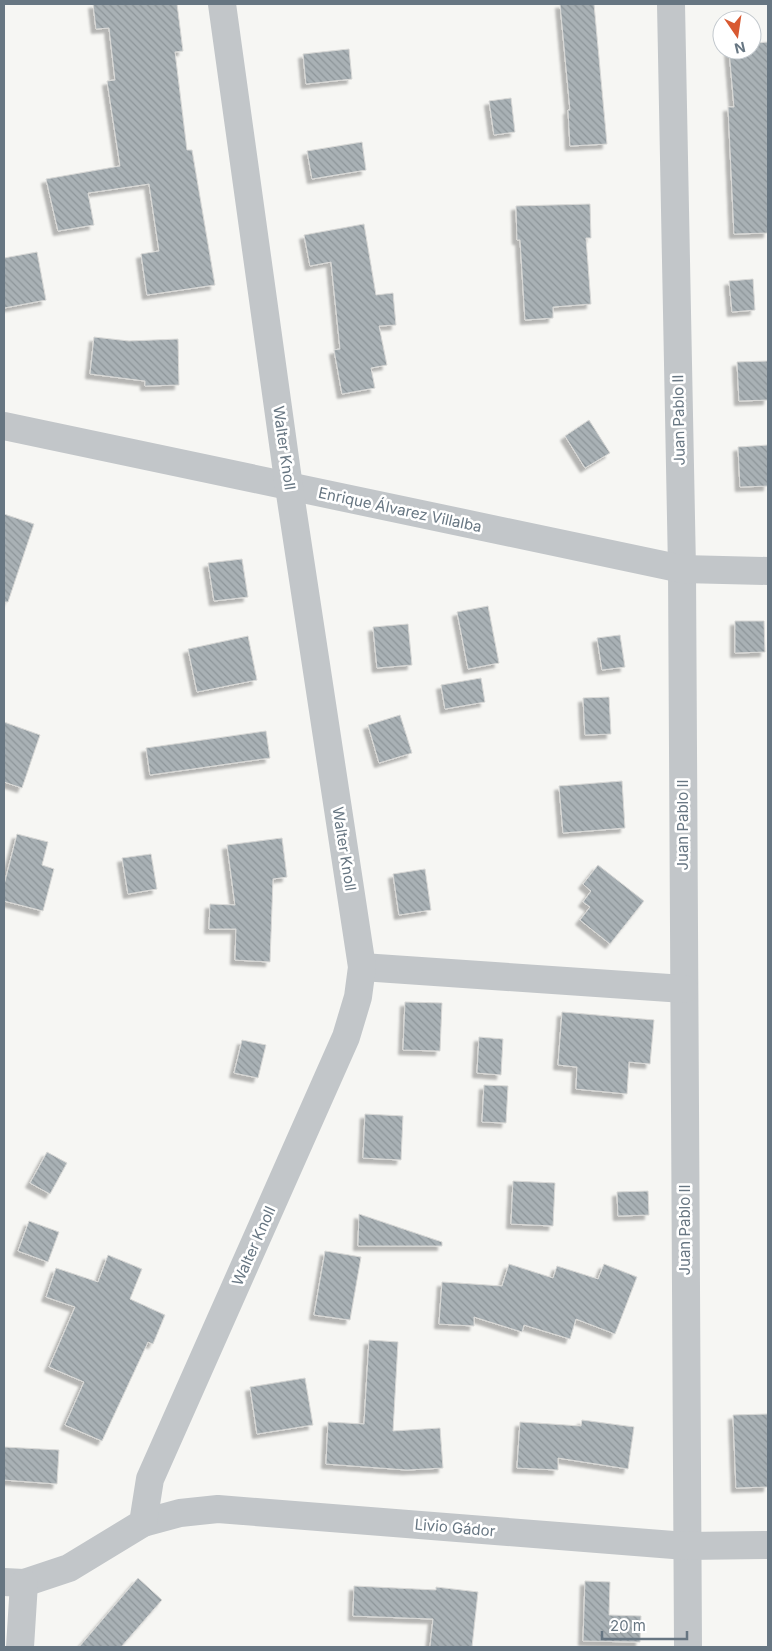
<svg xmlns="http://www.w3.org/2000/svg" width="772" height="1651" viewBox="0 0 772 1651" font-family="Inter,sans-serif">
<style>
.building{fill:url(#building-back-hatch);stroke:#d8d8d6;filter:url(#shadow)}
.lines{fill:none;stroke-linecap:round;stroke-linejoin:round}
.street{stroke:#c2c6c9;stroke-width:28}
.labels{text-anchor:middle;stroke-width:5;stroke-linejoin:round;paint-order:stroke}
.street-label{font-size:15px;fill:#677682;stroke:#fff}
</style>
<defs>
<pattern id="building-back-hatch" width="6" height="6" patternUnits="userSpaceOnUse" patternTransform="scale(1.25)"><rect width="6" height="6" fill="#a9b1b5"/><path d="M-1 5l2 2M0 0l6 6M5-1l2 2" fill="none" stroke="#8d9599"/></pattern>
<filter id="shadow"><feDropShadow dx="-4.5" dy="4.5" stdDeviation="1" flood-color="#0004"/></filter>
</defs>
<rect width="100%" height="100%" fill="#f6f6f3"/>
<g class="building">
<polygon points="93,4 177,4 183,51 175,52 187,150 192,150 215,285 147,295 141,254 159,251 149,184 88,193 94,225 58,231 46,179 120,166 107,81 115,80 109,28 96,29"/>
<polygon points="560,4 594,4 607,144 570,146 568,110 570,110"/>
<polygon points="768,42 768,233 734,234 728,107 734,107 729,50 752,50 752,43"/>
<polygon points="349,49 352,79 306,84 303,54"/>
<polygon points="511,98 515,132 494,135 489,101"/>
<polygon points="362,142 366,170 312,179 307,151"/>
<polygon points="590,204 591,238 586,238 591,304 553,307 553,318 525,320 520,240 517,240 516,206"/>
<polygon points="364,224 376,295 393,293 396,325 379,326 387,365 371,368 375,388 342,394 334,350 340,349 331,262 310,266 304,235"/>
<polygon points="37,252 46,300 4,308 4,258"/>
<polygon points="753,279 755,310 732,312 729,281"/>
<polygon points="94,337 129,341 178,339 179,385 145,386 145,381 90,374"/>
<polygon points="768,361 768,400 739,401 737,362"/>
<polygon points="589,420 610,453 585,468 565,436"/>
<polygon points="768,445 768,486 740,487 738,447"/>
<polygon points="4,514 34,524 8,602 4,602"/>
<polygon points="242,559 248,597 214,601 208,563"/>
<polygon points="488,606 499,663 468,669 457,612"/>
<polygon points="735,621 764,621 765,652 735,653"/>
<polygon points="408,624 412,665 377,668 373,627"/>
<polygon points="620,635 625,667 602,670 597,638"/>
<polygon points="248,636 257,680 197,692 188,649"/>
<polygon points="481,678 485,702 445,709 441,685"/>
<polygon points="609,697 611,734 585,735 583,698"/>
<polygon points="400,715 412,753 379,763 368,725"/>
<polygon points="4,722 40,735 22,788 4,782"/>
<polygon points="266,731 270,758 150,775 146,748"/>
<polygon points="622,781 625,828 563,833 559,786"/>
<polygon points="17,834 48,842 42,865 54,869 43,911 4,901 4,885"/>
<polygon points="282,838 287,877 273,879 270,962 235,960 236,929 209,929 210,904 235,905 227,845"/>
<polygon points="151,854 157,889 128,894 122,858"/>
<polygon points="598,865 644,901 610,944 580,920 590,907 583,902 591,891 583,884"/>
<polygon points="425,869 431,910 399,915 393,874"/>
<polygon points="405,1002 442,1003 440,1051 403,1050"/>
<polygon points="562,1012 654,1020 650,1064 629,1062 627,1094 576,1089 577,1067 558,1065"/>
<polygon points="479,1037 503,1039 501,1075 477,1073"/>
<polygon points="242,1040 266,1045 258,1078 234,1073"/>
<polygon points="484,1085 508,1086 506,1123 482,1122"/>
<polygon points="365,1114 403,1116 401,1160 363,1158"/>
<polygon points="47,1152 67,1163 50,1194 30,1183"/>
<polygon points="513,1181 555,1183 553,1226 511,1224"/>
<polygon points="648,1191 649,1215 618,1216 617,1192"/>
<polygon points="359,1214 442,1242 442,1246 358,1246"/>
<polygon points="29,1221 59,1232 48,1262 18,1251"/>
<polygon points="325,1251 361,1257 350,1320 314,1315"/>
<polygon points="108,1255 142,1269 130,1299 165,1315 153,1344 148,1342 102,1441 65,1425 84,1382 49,1367 75,1307 46,1297 56,1268 98,1282"/>
<polygon points="509,1264 553,1278 557,1266 598,1279 604,1264 637,1277 615,1334 576,1319 570,1339 524,1325 522,1332 474,1317 474,1326 439,1324 442,1282 502,1286"/>
<polygon points="369,1340 398,1342 393,1431 440,1428 443,1468 407,1470 326,1464 328,1422 364,1424"/>
<polygon points="305,1378 313,1425 257,1434 250,1387"/>
<polygon points="768,1414 768,1487 736,1488 733,1415"/>
<polygon points="582,1420 634,1427 628,1469 558,1458 558,1470 517,1468 520,1422 581,1426"/>
<polygon points="4,1447 59,1450 57,1484 4,1480"/>
<polygon points="138,1578 162,1600 121,1647 79,1647"/>
<polygon points="585,1581 610,1582 609,1615 641,1616 640,1642 583,1641"/>
<polygon points="354,1586 436,1590 436,1587 478,1592 472,1647 430,1647 433,1619 353,1616"/>
</g>
<g class="lines">
<g class="street">
<polyline points="671,4 682,569 688,1647"/>
<polyline points="4,426 682,569 768,571"/>
<polyline points="362,967 684,989"/>
<polyline points="143,1523 180,1513 218,1509 686,1546 768,1545"/>
<polyline points="4,1582 24,1583 69,1568 143,1523 150,1479 346,1037 358,997 362,967 289,487 222,4"/>
<polyline points="20,1647 24,1583"/>
</g>
</g>
<g class="labels">
<g class="street-label">
<text transform="translate(679 420) rotate(-91)" y="5">Juan Pablo II</text>
<text transform="translate(284 448) rotate(82)" y="5">Walter Knoll</text>
<text transform="translate(400 510) rotate(12)" y="5">Enrique Álvarez Villalba</text>
<text transform="translate(683 825) rotate(-90)" y="5">Juan Pablo II</text>
<text transform="translate(344 849) rotate(81)" y="5">Walter Knoll</text>
<text transform="translate(685 1230) rotate(-90)" y="5">Juan Pablo II</text>
<text transform="translate(254 1246) rotate(-66)" y="5">Walter Knoll</text>
<text transform="translate(455 1528) rotate(5)" y="5">Livio Gádor</text>
</g>
</g>
<rect width="772" height="1651" fill="none" stroke="#677682" stroke-width="10"/>
<g transform="translate(737 35) rotate(167)"><circle r="24" fill="#ffffff" stroke="#c2c8cd"/>
<path d="M0-4L9 19L0 12L-9 19Z" fill="#d85931"/>
<text y="-8" font-size="14" font-weight="bold" text-anchor="middle" fill="#677682">N</text>
</g>
<path d="M602 1631v8h85v-8" fill="none" stroke="#677682" stroke-width="2.5"/>
<text x="610" y="1631" font-size="15" fill="#677682" stroke="#ffffff" stroke-width="4" paint-order="stroke">20 m</text>
</svg>
